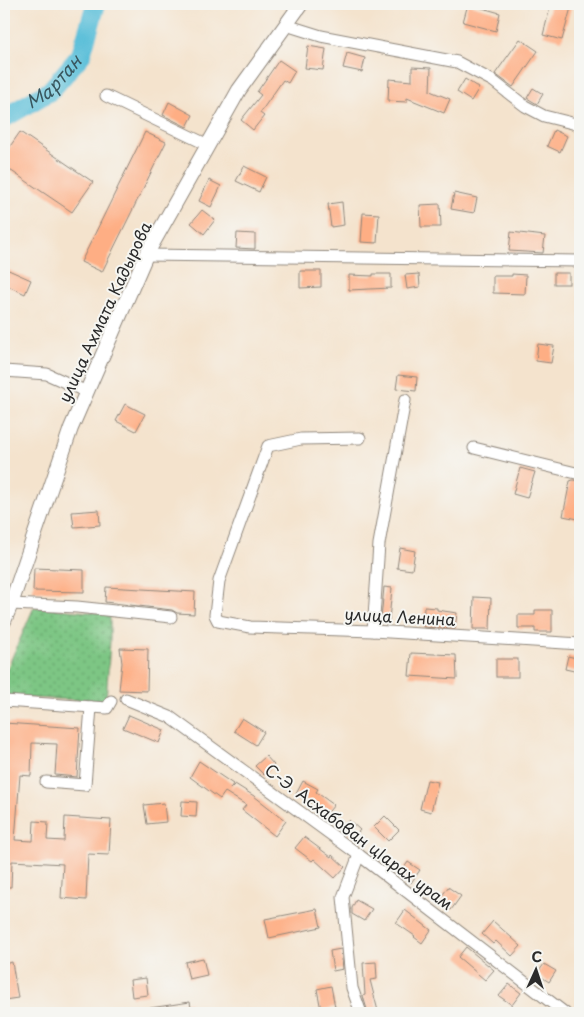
<svg xmlns="http://www.w3.org/2000/svg" width="584" height="1017" viewBox="0 0 584 1017" font-family="'Playpen Sans',sans-serif">
<style>
.park{fill:url(#park-dots);stroke:#547858}
.lines{fill:none;stroke-linecap:round;stroke-linejoin:round}
.river{stroke:#5bbfd9;stroke-width:20}
.building{fill:#feae84}
.minor-casing{stroke:#90877c;stroke-width:13}
.major-casing{stroke:#90877c;stroke-width:16}
.minor{stroke:#fff;stroke-width:11}
.major{stroke:#fff;stroke-width:14}
.labels{text-anchor:middle;stroke-width:4;stroke-linejoin:round;paint-order:stroke}
.street-label{font-size:16px;fill:#2b2b2b;stroke:#f6f6f2}
.water-label{font-size:18px;font-style:italic;fill:#39575f;stroke:#f6f6f2}
</style>
<defs>
<pattern id="park-dots" width="8" height="8" patternUnits="userSpaceOnUse" patternTransform="scale(1.25)"><rect width="8" height="8" fill="#7dc684"/><path d="M2 2h.1M6 6h.1" fill="none" stroke="#67a16c" stroke-width="1.8" stroke-linecap="round"/></pattern>
</defs>
<rect width="100%" height="100%" fill="#f6f6f2"/>
<filter id="ink" filterUnits="userSpaceOnUse"><feTurbulence type="fractalNoise" baseFrequency=".02" numOctaves="2"/><feDisplacementMap in="SourceGraphic" scale="10" xChannelSelector="R" yChannelSelector="G"/><feConvolveMatrix kernelMatrix="1 2 1 2 8 2 1 2 1" color-interpolation-filters="sRGB"/></filter>
<filter id="wash" filterUnits="userSpaceOnUse"><feTurbulence type="fractalNoise" baseFrequency=".0096" numOctaves="4" result="noise"/><feDisplacementMap in="SourceGraphic" scale="20" xChannelSelector="R" yChannelSelector="G"/><feGaussianBlur stdDeviation="1.12" result="paint"/><feColorMatrix in="noise" values="0 0 0 0 0 0 0 0 0 0 0 0 0 0 0 0 0 1.4 0 .05"/><feComposite in="paint" operator="in"/></filter>
<g filter="url(#wash)">
<rect width="100%" height="100%" fill="#f4e3cd"/>
<polygon class="park" points="34,607 110,614 110,641 106,701 4,697 4,676"/>
<g class="lines">
<path class="river" id="s1" d="M4,118L50,91L81,55L96,4"/>
</g>
<g id="blocks">
<g class="building">
<polygon points="468,4 500,13 496,31 463,22"/>
<polygon points="551,4 572,4 562,40 543,35"/>
<polygon points="520,39 538,51 513,87 495,74"/>
<polygon points="308,46 326,49 323,70 305,68"/>
<polygon points="347,53 365,58 362,72 343,68"/>
<polygon points="279,60 295,71 288,83 283,80 260,113 264,116 253,130 241,120 261,95 257,92"/>
<polygon points="412,67 431,68 430,91 450,99 444,113 407,98 407,102 388,101 389,79 412,81"/>
<polygon points="465,79 479,88 471,101 457,92"/>
<polygon points="533,88 543,94 537,104 527,98"/>
<polygon points="169,102 193,115 187,127 163,115"/>
<polygon points="554,130 567,136 560,152 547,146"/>
<polygon points="20,132 93,182 72,212 4,166 4,155"/>
<polygon points="145,132 166,142 102,272 81,262"/>
<polygon points="244,166 266,177 259,192 236,181"/>
<polygon points="209,180 221,186 211,207 199,201"/>
<polygon points="454,193 477,198 474,213 451,209"/>
<polygon points="342,202 344,225 331,227 328,204"/>
<polygon points="440,204 441,227 421,227 420,205"/>
<polygon points="202,210 215,220 204,234 191,223"/>
<polygon points="363,213 379,214 377,243 361,242"/>
<polygon points="511,232 545,236 543,253 509,251"/>
<polygon points="237,233 255,234 255,249 236,248"/>
<polygon points="4,268 31,280 25,294 4,284"/>
<polygon points="300,271 321,271 321,287 300,288"/>
<rect x="554" y="273" width="15" height="11"/>
<polygon points="373,274 391,274 391,288 349,290 349,275 373,276"/>
<polygon points="419,274 420,287 407,289 405,275"/>
<polygon points="512,274 526,275 525,294 493,293 493,276 512,276"/>
<polygon points="538,344 554,346 551,363 536,361"/>
<polygon points="398,375 417,377 416,391 396,389"/>
<polygon points="125,404 145,414 136,431 116,421"/>
<polygon points="520,468 535,472 527,498 513,494"/>
<polygon points="573,480 580,481 580,509 578,519 563,516 570,481"/>
<polygon points="99,510 100,525 74,527 72,512"/>
<polygon points="400,548 415,551 412,570 397,568"/>
<polygon points="34,568 84,570 84,592 33,591"/>
<polygon points="106,587 195,592 194,614 177,613 172,610 105,602"/>
<polygon points="384,587 392,588 389,620 381,620"/>
<polygon points="474,597 491,598 490,629 473,629"/>
<polygon points="424,607 437,608 437,610 457,613 455,629 423,627"/>
<polygon points="535,610 552,610 552,632 535,632 535,628 518,628 518,615 535,615"/>
<polygon points="120,648 148,649 147,691 119,690 122,663"/>
<polygon points="411,653 456,655 457,679 409,676"/>
<polygon points="568,656 580,659 579,672 565,669"/>
<rect x="496" y="659" width="22" height="18"/>
<polygon points="129,715 164,730 159,743 123,728"/>
<polygon points="242,718 264,732 256,745 234,731"/>
<polygon points="4,723 80,728 77,777 55,775 57,744 32,743 31,776 20,775 15,840 33,841 34,821 48,822 47,840 64,841 65,817 111,820 109,855 88,854 86,900 61,898 63,864 12,861 11,887 4,887"/>
<polygon points="266,756 274,765 264,775 255,766"/>
<polygon points="199,761 233,784 230,789 235,784 254,796 286,821 275,836 242,810 246,805 225,792 220,799 190,777"/>
<polygon points="427,780 438,782 431,812 420,809"/>
<polygon points="303,781 318,789 316,792 334,805 325,816 317,810 319,807 296,794"/>
<polygon points="182,801 197,802 196,817 181,816"/>
<polygon points="164,803 166,822 147,824 144,805"/>
<polygon points="385,816 399,830 388,841 374,827"/>
<polygon points="349,820 360,830 353,838 342,828"/>
<polygon points="304,837 331,857 332,855 345,867 335,878 314,859 312,861 295,848"/>
<polygon points="408,862 420,870 411,883 401,872"/>
<polygon points="448,887 461,896 451,910 438,902"/>
<polygon points="356,900 372,909 364,921 352,914 352,908"/>
<polygon points="317,909 321,927 269,938 265,919"/>
<polygon points="405,910 431,930 422,943 414,937 415,936 396,923"/>
<polygon points="493,921 521,946 512,956 496,941 493,944 482,934"/>
<polygon points="466,947 494,970 485,980 458,957"/>
<polygon points="341,949 343,969 333,971 330,951"/>
<polygon points="203,958 207,975 189,979 185,962"/>
<polygon points="12,962 18,998 4,1000 4,964"/>
<polygon points="376,962 377,979 370,980 378,1011 368,1013 363,996 365,995 363,963"/>
<polygon points="544,964 556,971 549,982 537,974"/>
<polygon points="146,978 148,995 132,997 130,980"/>
<polygon points="509,984 521,993 512,1005 499,996"/>
<polygon points="331,986 335,1007 321,1010 317,989"/>
<polygon points="190,1002 192,1013 151,1013 150,1008"/>
</g>
</g>
</g>
<g filter="url(#ink)">
<use href="#blocks" fill-opacity="0" stroke="#90877c" stroke-width="1"/>
<g class="lines">
<g class="minor-casing">
<g id="minor">
<polyline points="286,25 321,36 457,62 493,81 525,106 544,116 580,125"/>
<polyline points="106,96 208,145"/>
<polyline points="146,255 580,261"/>
<polyline points="4,371 47,374 87,392"/>
<polyline points="360,438 301,439 268,446 219,581 215,615 218,621 250,627 373,631 580,644"/>
<polyline points="474,448 580,474"/>
<polyline points="11,604 77,607 171,617"/>
<polyline points="373,631 379,544 405,400"/>
<polyline points="126,699 170,717 359,855 565,1013"/>
<polyline points="4,701 107,708 111,701"/>
<polyline points="46,782 85,785 91,707"/>
<polyline points="359,855 343,897 352,988 361,1013"/>
</g>
</g>
<g class="major-casing">
<polyline id="major" points="4,621 11,604 71,428 146,255 239,90 301,4"/>
</g>
<use href="#minor" class="minor"/>
<use href="#major" class="major"/>
</g>
</g>
<g class="labels">
<g class="street-label">
<text transform="translate(105 312) rotate(-65)" y="6">улица Ахмата Кадырова</text>
<text transform="translate(400 617) rotate(3)" y="6">улица Ленина</text>
<text transform="translate(359 837) rotate(37)" y="6">С-Э. Асхабован цIарах урам</text>
</g>
<g class="water-label">
<text dy="6" stroke="none"><textPath href="#s1" startOffset="62">Мартан</textPath></text>
</g>
</g>
<rect width="584" height="1017" fill="none" stroke="#f6f6f2" stroke-width="20"/>
<g transform="translate(536 970) rotate(3)" stroke="#f6f6f2" stroke-width="4" paint-order="stroke">
<path d="M0-4L9 19L0 12L-9 19Z" fill="#2b2b2b"/>
<text y="-8" font-size="14" font-weight="bold" text-anchor="middle" fill="#2b2b2b">С</text>
</g>
</svg>
